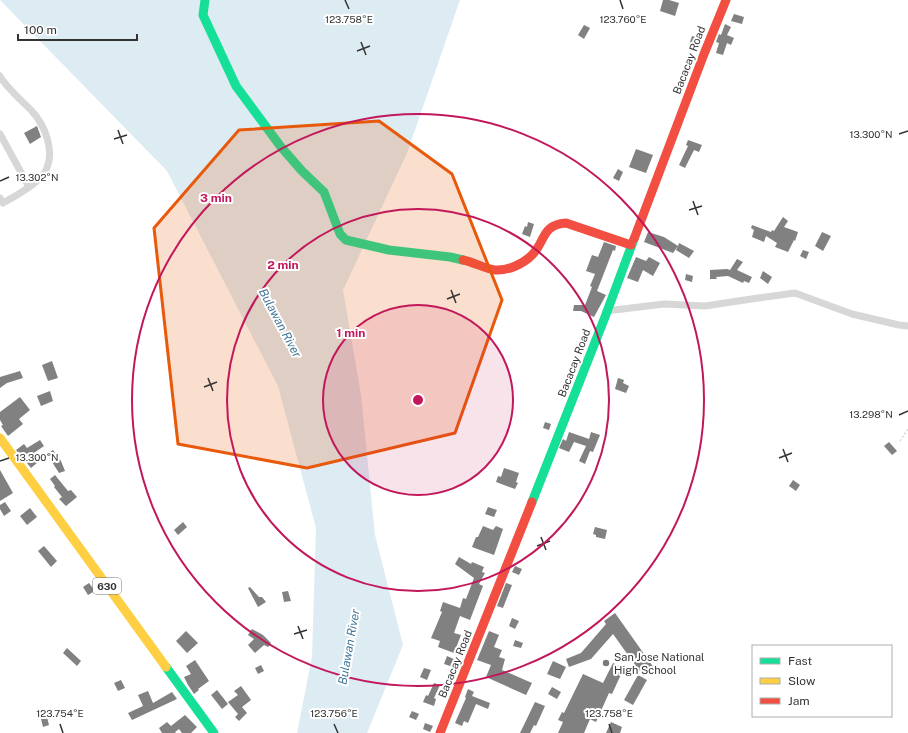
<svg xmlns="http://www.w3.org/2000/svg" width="908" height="733" viewBox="0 0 908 733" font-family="'Public Sans',sans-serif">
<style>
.water{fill:#ddebf3}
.building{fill:#818181}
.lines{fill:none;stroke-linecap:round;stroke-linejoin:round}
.path{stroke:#d6d6d6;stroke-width:1.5;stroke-dasharray:2 2;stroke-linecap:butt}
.street{stroke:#d7d7d7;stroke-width:7}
.fast{stroke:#16e098;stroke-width:9}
.slow{stroke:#ffcf43;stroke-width:9}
.jam{stroke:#f24e42;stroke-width:9}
.marked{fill:#e8590c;fill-opacity:0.2;stroke:#e8590c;stroke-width:3;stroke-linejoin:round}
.ticks{fill:none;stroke:#333;stroke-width:1.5}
.ring{fill:none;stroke:#c2185b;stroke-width:2}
.poi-dot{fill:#7a7a7a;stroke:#fff;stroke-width:1.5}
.labels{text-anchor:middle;stroke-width:4;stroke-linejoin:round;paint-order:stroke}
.shield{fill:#fff;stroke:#707070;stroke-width:1}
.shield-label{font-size:10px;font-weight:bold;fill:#333}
.street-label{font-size:11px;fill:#333;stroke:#fff}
.poi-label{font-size:11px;fill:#333;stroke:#fff;text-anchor:start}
.water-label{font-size:12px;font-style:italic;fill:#3f7597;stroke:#fff}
.ticks-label{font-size:10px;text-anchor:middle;fill:#333;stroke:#fff;stroke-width:4;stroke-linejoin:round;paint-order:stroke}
.centre{fill:#c2185b;stroke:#fff;stroke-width:2}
.ring-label{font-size:12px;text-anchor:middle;font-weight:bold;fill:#c2185b;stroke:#fff;stroke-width:4;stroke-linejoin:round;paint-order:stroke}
</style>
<rect width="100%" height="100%" fill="#fff"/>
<polygon class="water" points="0,0 460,0 407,153 343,290 361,395 375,535 403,645 367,733 297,733 312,657 316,528 278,386 167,171"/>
<g class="building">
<polygon points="663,0 669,0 679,3 675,16 660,11"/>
<polygon points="734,14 744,17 742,24 731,21"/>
<polygon points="725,24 731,27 727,35 734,38 731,45 727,43 723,55 716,53 719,43 716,42 719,34 721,35"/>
<polygon points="584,25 590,28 584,39 578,35"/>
<polygon points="692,36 699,38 695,47 689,45"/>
<polygon points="37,126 41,137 30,144 24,133"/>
<polygon points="688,140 702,145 699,152 694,150 685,168 679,165 688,146 686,145"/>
<polygon points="636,149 653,155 646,173 629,167"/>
<polygon points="618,169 623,172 619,181 613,178"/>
<polygon points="783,217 788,221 784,227 798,232 795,241 794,240 788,252 775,247 777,243 766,236 764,242 752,237 754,230 751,228 752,225 771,232 772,230 774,231"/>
<polygon points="528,222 534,224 530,237 522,234 525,226 527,227"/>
<polygon points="648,232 664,237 678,246 679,243 694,251 689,258 676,250 678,246 673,253 644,242"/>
<polygon points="822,232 831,236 823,251 815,246"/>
<polygon points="604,242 616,246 615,251 613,250 597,291 606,295 594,317 581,311 573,311 574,305 585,305 592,287 590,286 595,274 586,271 592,255 598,257"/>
<polygon points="803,250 809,252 806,259 800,256"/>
<polygon points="636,257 646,261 649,257 660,263 653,276 643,270 638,282 627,278"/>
<polygon points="737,259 743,262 737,270 752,277 749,283 744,281 743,283 728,276 716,277 717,279 710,279 710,270 727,269 730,270"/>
<polygon points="763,271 772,277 768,284 760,278"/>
<polygon points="686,274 693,276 692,282 685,280"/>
<polygon points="52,361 58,378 48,381 42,365"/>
<polygon points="20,371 23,378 7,383 0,388 0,377"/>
<polygon points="618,378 624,380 623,383 629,386 626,393 615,389"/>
<polygon points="50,391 53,401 41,406 37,396"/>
<polygon points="20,397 30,410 19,419 23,424 8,436 1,426 3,425 0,420 0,412"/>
<polygon points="545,422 551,424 549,430 543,428"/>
<polygon points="569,432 589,439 591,432 600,435 593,452 590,451 585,464 579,461 586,446 574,442 569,452 559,448 563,439 566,441"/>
<polygon points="40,440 44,446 31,455 37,463 31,468 16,450 24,444 27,448"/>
<polygon points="889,442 897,451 892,455 884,446"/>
<polygon points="53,450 61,461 65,471 59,473 47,454"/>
<polygon points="504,468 519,473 516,482 518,483 515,489 496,482 498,476 501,477"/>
<polygon points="0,470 13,493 0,501"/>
<polygon points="55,475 68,491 71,490 77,497 66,506 59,499 62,497 54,487 55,486 50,479"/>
<polygon points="793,480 800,485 796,491 789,486"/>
<polygon points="5,502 11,511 4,516 0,509 0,505"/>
<polygon points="488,507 497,510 494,517 485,514"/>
<polygon points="30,508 37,517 27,525 20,516"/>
<polygon points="183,522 187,527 178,535 174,530"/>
<polygon points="483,526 493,530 496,526 503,529 494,555 472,547 476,537 478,537"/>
<polygon points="595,527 607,530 605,539 596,537 596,535 593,534"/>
<polygon points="44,546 57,561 51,567 38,551"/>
<polygon points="459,557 471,564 472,562 484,567 482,572 485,573 479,584 483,586 470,620 460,616 454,633 461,635 454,653 438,647 440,641 431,638 442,612 440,611 443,602 460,608 463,598 466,599 474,578 455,564"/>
<polygon points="515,566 522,569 519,575 512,572"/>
<polygon points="89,583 95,591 88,595 83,587"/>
<polygon points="506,583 512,585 503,608 497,606"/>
<polygon points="250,587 259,597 262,597 266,602 258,607 248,588"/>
<polygon points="288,591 291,601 284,602 282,592"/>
<polygon points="615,613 654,668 643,676 613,634 591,659 569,667 566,659 581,653 606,624 604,621"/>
<polygon points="512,618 519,621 515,629 509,626"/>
<polygon points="252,629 263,635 271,643 268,647 264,645 255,653 248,645 254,639 248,635"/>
<polygon points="186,631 198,643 187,653 176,641"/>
<polygon points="489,631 499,635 494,647 502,650 499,657 505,659 502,670 532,683 526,695 486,677 491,665 477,660"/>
<polygon points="515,640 523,643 521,648 513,646"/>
<polygon points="67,648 81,661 77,666 63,653"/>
<polygon points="447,656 456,660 453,667 444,664"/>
<polygon points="195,660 209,681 198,689 199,690 194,694 188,685 184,677 191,674 186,666"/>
<polygon points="553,661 566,667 560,679 547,674"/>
<polygon points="613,663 624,668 612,694 609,693 596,722 590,719 584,733 558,733 563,722 558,720 562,712 564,713 583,674 603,683"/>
<polygon points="261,665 264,671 258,674 255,668"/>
<polygon points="424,668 431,670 427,680 420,677"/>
<polygon points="638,675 647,680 633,705 624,700"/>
<polygon points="121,680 125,688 118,691 114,683"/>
<polygon points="434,683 440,685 434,698 436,699 434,706 423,702 426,695 428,696"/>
<polygon points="241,686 251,700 242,707 247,713 239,721 235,717 238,714 228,702 238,695 234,691"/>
<polygon points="552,687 561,692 557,699 548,694"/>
<polygon points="468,689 474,692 472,696 490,703 488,709 476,704 468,723 464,721 462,726 455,723 466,698 465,697"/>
<polygon points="217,690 228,704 222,709 211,695"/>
<polygon points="148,691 153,703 172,692 177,699 132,720 128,713 143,706 138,695"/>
<polygon points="535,702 545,706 536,726 534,725 530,733 520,733"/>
<polygon points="412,711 419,714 416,720 409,717"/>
<polygon points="185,715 197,727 191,733 182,733 179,729 175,732 176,733 162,733 159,728 167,722 171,726"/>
<polygon points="47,717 49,725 43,727 41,719"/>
<polygon points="611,722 622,727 620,733 606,733"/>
<polygon points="425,723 433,726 430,732 423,729"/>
</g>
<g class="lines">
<polyline class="path" points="900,441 908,429"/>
<g class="street">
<path d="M0,76C5,86 23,102 31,110C45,125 56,152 45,172C39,183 14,197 3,203L0,198"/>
<polyline points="0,134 29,187"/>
<polyline points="606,311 664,304 705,306 758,298 795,293 852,314 899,325 908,326"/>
</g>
<g class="fast">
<polyline points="205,0 203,15 236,86 281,147 302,171 324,192 340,234 346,240 389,250 450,257 463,260"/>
<polyline points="532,502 605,317 634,239"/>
<polyline points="166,667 214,733"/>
</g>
<polyline class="slow" points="0,438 166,667"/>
<g class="jam">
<polyline points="634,239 704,54 726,0"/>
<path d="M463,260C473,262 486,269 495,270C508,271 523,264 532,255C546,241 541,225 566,223L631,245"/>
<polyline points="440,733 532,502"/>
</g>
</g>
<path class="marked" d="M379,121L452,174L502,300L455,433L307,468L178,444L154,228L239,130Z"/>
<path class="ticks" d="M345,0L349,9M620,0L623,9M361,42L366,55M357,51L370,46M118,130L123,144M899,134L908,131M114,139L127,135M0,181L9,177M693,201L698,215M689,210L702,206M451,290L456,303M447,299L460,294M208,378L213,391M204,387L217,382M899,415L908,411M783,449L788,462M779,458L792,453M0,461L9,458M541,537L546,550M537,546L550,541M298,626L303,639M294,634L307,630M60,724L63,733M334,724L338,733M609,724L612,733"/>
<circle cx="418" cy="400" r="95" fill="#c2185b" fill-opacity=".12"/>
<g class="ring">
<circle cx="418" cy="400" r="95"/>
<circle cx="418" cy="400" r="191"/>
<circle cx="418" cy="400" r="286"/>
</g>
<circle class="poi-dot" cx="606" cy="663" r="4"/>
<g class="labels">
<rect class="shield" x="93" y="578" width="28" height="16" rx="3"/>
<g class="shield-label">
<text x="107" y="590">630</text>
</g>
<g class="street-label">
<text transform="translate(689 60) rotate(-69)" y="4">Bacacay Road</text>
<text transform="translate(574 363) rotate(-69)" y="4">Bacacay Road</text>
<text transform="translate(455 664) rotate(-68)" y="4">Bacacay Road</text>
</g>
<g class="poi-label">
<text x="614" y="661">San Jose National<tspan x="614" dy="13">High School</tspan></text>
</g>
<g class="water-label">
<text transform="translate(280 323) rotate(62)" y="4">Bulawan River</text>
<text transform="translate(349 647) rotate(-80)" y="4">Bulawan River</text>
</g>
</g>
<g class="ticks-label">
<text x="349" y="23">123.758°E</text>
<text x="623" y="23">123.760°E</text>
<text x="871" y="138">13.300°N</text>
<text x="37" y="181">13.302°N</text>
<text x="871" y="418">13.298°N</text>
<text x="37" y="461">13.300°N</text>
<text x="60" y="717">123.754°E</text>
<text x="334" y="717">123.756°E</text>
<text x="609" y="717">123.758°E</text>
</g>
<circle cx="418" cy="400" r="6" class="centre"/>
<g class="ring-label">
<text x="216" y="202">3 min</text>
<text x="283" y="269">2 min</text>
<text x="351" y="337">1 min</text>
</g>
<rect x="752" y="645" width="140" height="72" fill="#ffffff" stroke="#adadad"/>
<rect x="760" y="658" width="20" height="6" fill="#16e098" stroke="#adadad"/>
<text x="788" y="665" font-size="12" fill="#333333">Fast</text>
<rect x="760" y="678" width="20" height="6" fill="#ffcf43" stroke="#adadad"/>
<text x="788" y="685" font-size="12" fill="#333333">Slow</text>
<rect x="760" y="698" width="20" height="6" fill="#f24e42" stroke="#adadad"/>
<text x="788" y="705" font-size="12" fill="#333333">Jam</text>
<path d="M18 34v6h119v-6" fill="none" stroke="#333333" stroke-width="2"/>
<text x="24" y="34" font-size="12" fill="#333333" stroke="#ffffff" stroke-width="3" paint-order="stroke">100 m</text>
</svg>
